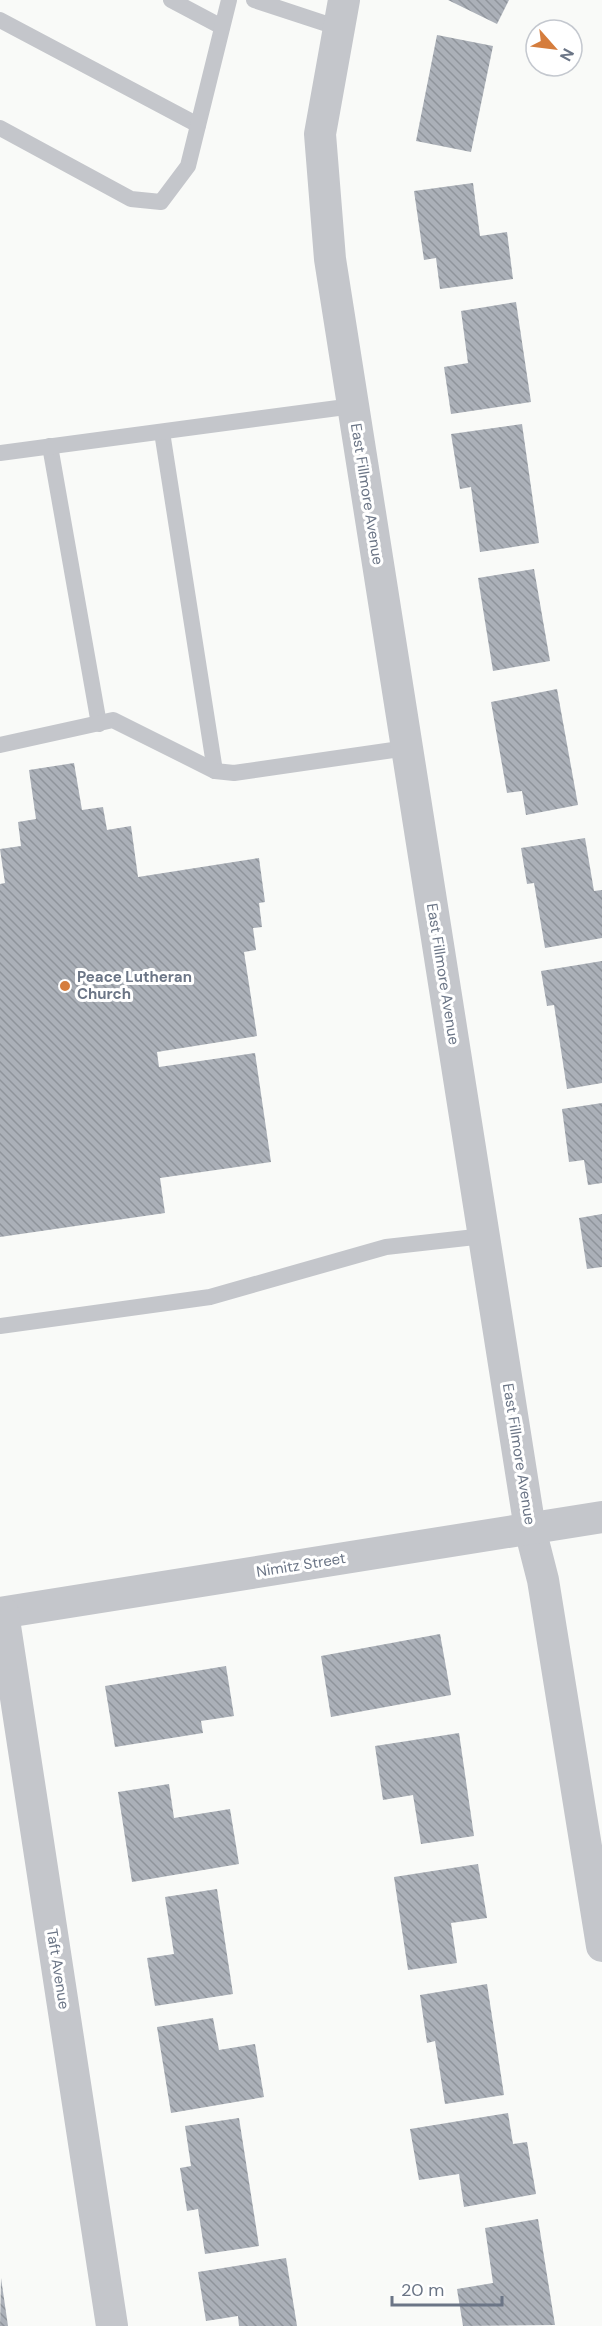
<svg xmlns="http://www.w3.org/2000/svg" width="602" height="2326" viewBox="0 0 602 2326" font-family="'DM Sans',sans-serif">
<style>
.building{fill:url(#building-back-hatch)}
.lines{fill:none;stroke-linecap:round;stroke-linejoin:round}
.service{stroke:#c4c6cb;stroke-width:16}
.minor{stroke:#c4c6cb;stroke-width:32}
.poi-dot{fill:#d57d3d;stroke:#fff;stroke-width:2}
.labels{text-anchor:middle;stroke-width:6;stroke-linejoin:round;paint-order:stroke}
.street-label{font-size:15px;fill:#6b7586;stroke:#fff}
.poi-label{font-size:15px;font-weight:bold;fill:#6b7586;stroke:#fff;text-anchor:start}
</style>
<defs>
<pattern id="building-back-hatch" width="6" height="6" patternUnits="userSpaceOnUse" patternTransform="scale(1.5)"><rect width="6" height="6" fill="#abb0b8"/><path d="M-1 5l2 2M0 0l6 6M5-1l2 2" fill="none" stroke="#8f949b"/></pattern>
</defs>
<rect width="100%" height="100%" fill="#f9faf8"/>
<g class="building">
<polygon points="448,0 509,0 497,24"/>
<polygon points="437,35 493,46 471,152 416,141"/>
<polygon points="473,183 480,236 507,232 513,279 440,289 436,258 424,260 414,191"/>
<polygon points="516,302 531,402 451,414 444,367 468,363 461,311"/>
<polygon points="522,424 539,543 480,552 471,487 460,489 451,434"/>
<polygon points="534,569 550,661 493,671 478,578"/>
<polygon points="557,689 578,805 526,815 522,791 507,793 491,702"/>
<polygon points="74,763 82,810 103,807 107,830 131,826 138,877 259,858 265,902 259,903 262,927 253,928 256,950 244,952 257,1036 157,1052 159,1067 255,1053 271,1162 160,1178 165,1213 0,1237 0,884 5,883 0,849 21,846 18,822 36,819 29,770"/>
<polygon points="585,838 594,891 602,890 602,938 545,948 534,883 527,884 521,848"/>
<polygon points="602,961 602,1083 567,1089 554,1005 547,1006 541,971"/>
<polygon points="602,1103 602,1183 588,1185 584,1160 569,1162 562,1109"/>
<polygon points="602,1214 602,1267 587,1269 579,1218"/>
<polygon points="440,1634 451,1695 331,1717 321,1656"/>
<polygon points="226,1666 234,1716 201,1721 203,1733 115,1747 105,1686"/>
<polygon points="459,1733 474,1836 421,1844 413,1795 383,1800 375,1746"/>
<polygon points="169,1784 174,1818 230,1809 239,1864 132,1882 118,1792"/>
<polygon points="478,1864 487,1918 451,1923 457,1963 408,1970 394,1877"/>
<polygon points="217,1889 233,1994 155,2006 147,1958 174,1954 165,1897"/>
<polygon points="487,1984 504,2095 445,2104 435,2041 427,2043 420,1995"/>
<polygon points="213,2018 219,2050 255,2044 264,2097 171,2113 157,2027"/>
<polygon points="508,2113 513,2144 527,2142 536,2194 464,2207 459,2174 419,2180 410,2129"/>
<polygon points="239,2118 259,2246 205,2254 198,2209 187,2211 180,2168 191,2166 185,2126"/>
<polygon points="538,2219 555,2325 463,2326 457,2289 493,2283 485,2228"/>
<polygon points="286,2258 297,2326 239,2326 238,2316 206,2321 198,2272"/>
<polygon points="1,2278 8,2326 0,2326"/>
</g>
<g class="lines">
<g class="service">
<polyline points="171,0 222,27"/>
<polyline points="254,0 339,28"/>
<polyline points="0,20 198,125"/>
<polyline points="0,128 131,199 161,202 188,166 229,0"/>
<polyline points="162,432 215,771"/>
<polyline points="50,446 99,724"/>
<polyline points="0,453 353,406"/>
<polyline points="0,745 113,720 215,771 234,773 407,748"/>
<polyline points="0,1326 210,1297 386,1247 484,1236"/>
</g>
<g class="minor">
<polyline points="344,0 320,134 330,259 530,1529 543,1580 602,1946"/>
<polyline points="0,1613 602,1517"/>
<polyline points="3,1613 112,2326"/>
</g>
</g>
<circle class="poi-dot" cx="65" cy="986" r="6"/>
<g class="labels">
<g class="street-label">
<text transform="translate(367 494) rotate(81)" y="5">East Fillmore Avenue</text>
<text transform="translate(443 974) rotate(81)" y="5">East Fillmore Avenue</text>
<text transform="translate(519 1454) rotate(81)" y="5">East Fillmore Avenue</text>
<text transform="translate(301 1565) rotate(-9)" y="5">Nimitz Street</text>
<text transform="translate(58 1969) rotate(81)" y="5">Taft Avenue</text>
</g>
<g class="poi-label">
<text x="77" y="982">Peace Lutheran<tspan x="77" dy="17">Church</tspan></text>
</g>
</g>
<g transform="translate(554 48) rotate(118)"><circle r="28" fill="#ffffff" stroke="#c4c8cf" stroke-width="1.5"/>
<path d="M0-4.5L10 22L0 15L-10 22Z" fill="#d57d3d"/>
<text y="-9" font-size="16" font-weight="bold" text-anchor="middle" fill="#6b7586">N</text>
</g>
<path d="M392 2296v9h110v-9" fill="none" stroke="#6b7586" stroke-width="3"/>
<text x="401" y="2296" font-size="18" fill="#6b7586" stroke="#ffffff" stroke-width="4.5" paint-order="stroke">20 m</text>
</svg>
